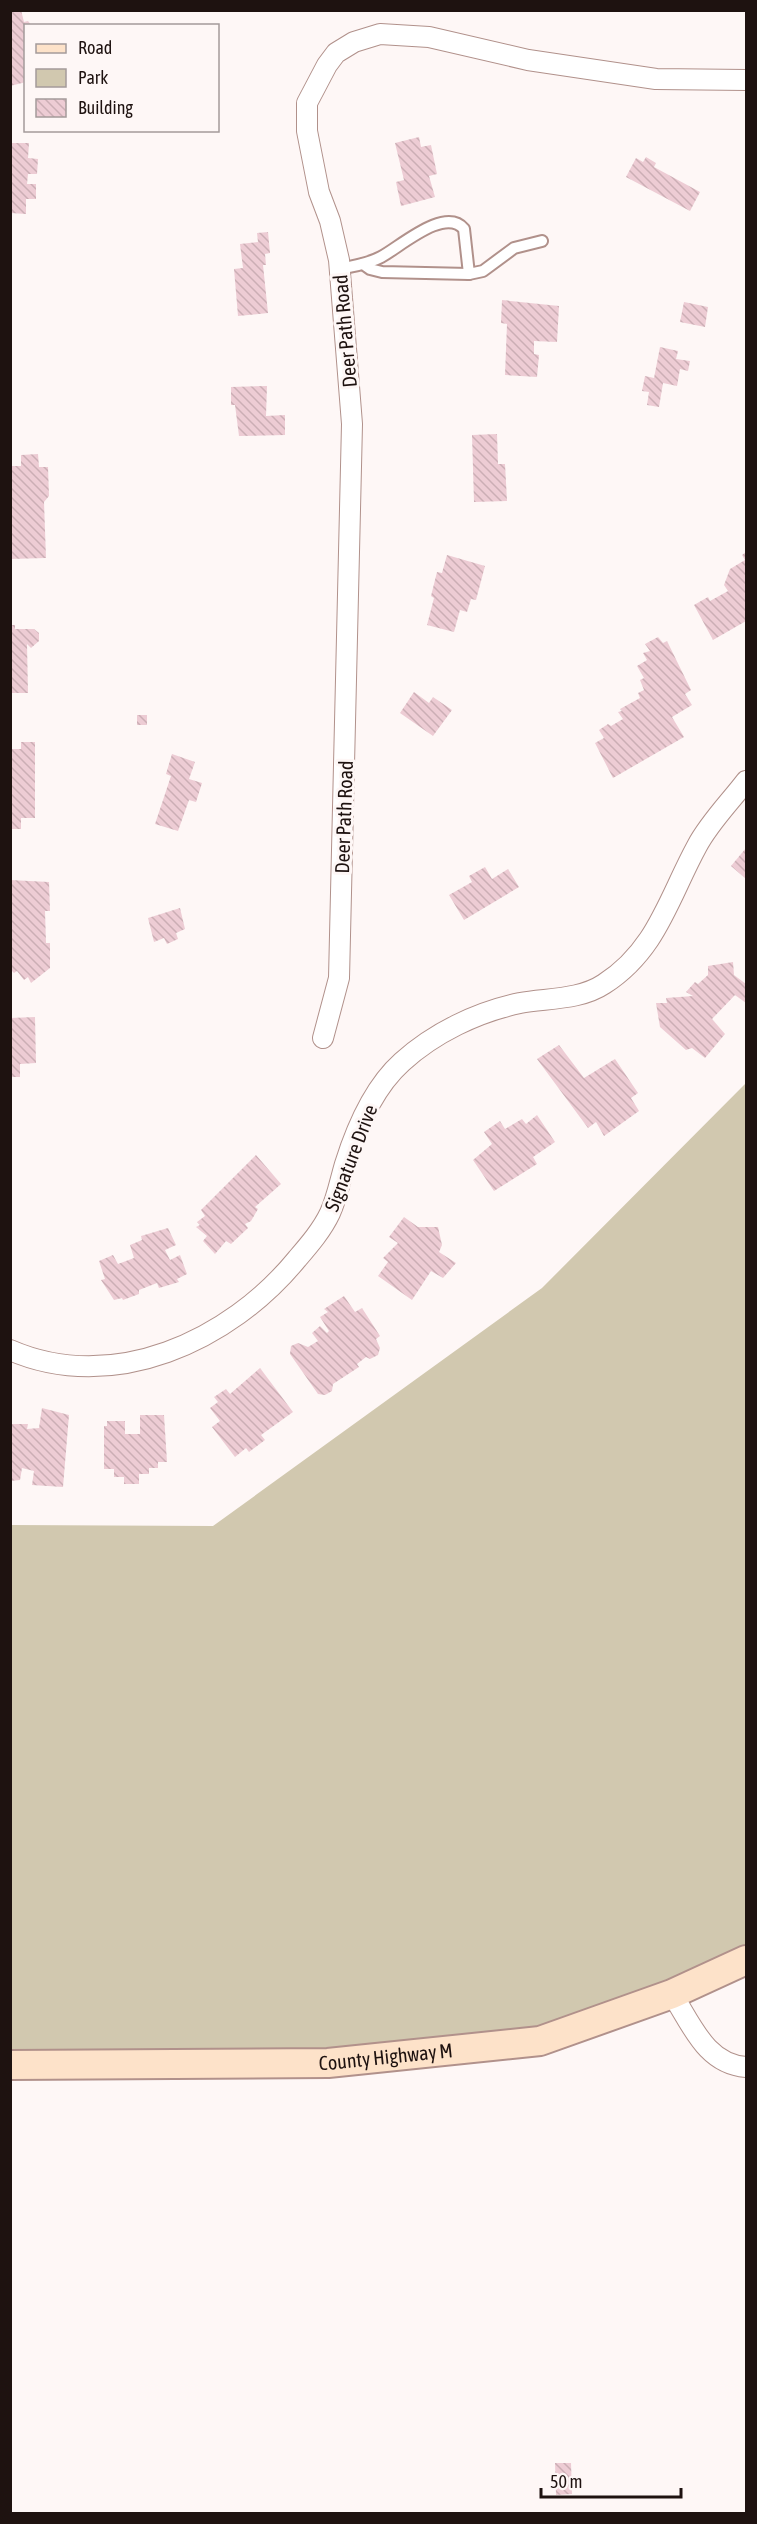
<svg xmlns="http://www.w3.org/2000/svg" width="757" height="2524" viewBox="0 0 757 2524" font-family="'Asap Condensed',sans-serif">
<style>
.green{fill:#d1c8af}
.building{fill:url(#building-back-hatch)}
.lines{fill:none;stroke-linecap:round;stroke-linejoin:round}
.lane-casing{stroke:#b1918b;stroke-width:14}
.street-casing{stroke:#b1918b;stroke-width:22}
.secondary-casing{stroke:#b1918b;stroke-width:32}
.lane{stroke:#fff;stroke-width:10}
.street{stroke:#fff;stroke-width:20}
.secondary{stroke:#fde2c9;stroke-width:28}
.labels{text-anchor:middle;stroke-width:6;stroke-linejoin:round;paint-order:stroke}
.street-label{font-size:20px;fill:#1e1210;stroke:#fef7f6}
</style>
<defs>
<pattern id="building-back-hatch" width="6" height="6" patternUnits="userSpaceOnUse" patternTransform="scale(1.5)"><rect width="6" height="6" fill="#edccd4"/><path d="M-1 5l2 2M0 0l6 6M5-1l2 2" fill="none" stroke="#cbaeb5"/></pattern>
</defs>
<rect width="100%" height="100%" fill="#fef7f6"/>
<polygon class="green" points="746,1083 746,1960 540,2041 11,2065 10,1525 213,1526 542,1288"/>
<g class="building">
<polygon points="10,10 21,10 24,22 28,21 32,26 26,26 26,82 10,86"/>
<polygon points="419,137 421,147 431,145 437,174 429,176 435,197 401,206 396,182 404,180 395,143"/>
<polygon points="10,143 29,143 28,158 38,159 37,174 28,174 27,184 36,184 36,199 26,199 26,214 10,213"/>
<polygon points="646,157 656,163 654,167 700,192 690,211 626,177 636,158 643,162"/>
<polygon points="268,232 270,253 265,254 266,265 263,265 268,313 238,316 234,269 243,268 240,244 258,242 257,233"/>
<polygon points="502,300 559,306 557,342 534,341 534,354 539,355 537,377 505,375 507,324 501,323"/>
<polygon points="684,302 708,307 705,327 680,322"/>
<polygon points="660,347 678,351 676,359 690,361 688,371 680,369 677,386 663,383 659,407 647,405 649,392 642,391 645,376 654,378"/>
<polygon points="267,386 266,416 285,415 285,435 239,436 235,405 231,405 231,387"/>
<polygon points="497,434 498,464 505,464 507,501 474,502 472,435"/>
<polygon points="38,454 39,467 48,467 49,496 44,502 46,558 10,559 10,466 21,466 21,455"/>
<polygon points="746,552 746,621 713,640 694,605 708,597 710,601 728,591 724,585 730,569 745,560 742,555"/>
<polygon points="447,555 485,566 476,600 471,599 467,612 460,610 454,632 427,625 434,598 431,596 437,572 442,573"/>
<polygon points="10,625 15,625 15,629 34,629 39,633 39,641 31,648 27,644 28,693 10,693"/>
<polygon points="658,637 663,643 667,641 691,690 685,694 692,705 672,717 684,737 613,778 595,743 604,738 599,730 608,724 611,726 623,719 618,712 622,711 620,709 640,698 638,693 644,690 640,680 644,678 637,666 647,660 643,653 650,651 645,644"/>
<polygon points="414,692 429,703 433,697 452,710 433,736 400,713"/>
<rect x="137" y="715" width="10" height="10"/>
<polygon points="21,742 35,742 35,818 21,818 21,829 10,829 10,749 21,749"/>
<polygon points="172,754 195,762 189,779 202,783 196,802 189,800 178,831 155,824 171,776 166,774"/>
<polygon points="746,848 746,879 731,866"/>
<polygon points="485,867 492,879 508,869 519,887 464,920 449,895 472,882 469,876"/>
<polygon points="10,880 49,882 50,911 45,911 46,943 50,943 50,968 31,983 28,977 24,980 17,971 14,973 10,969"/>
<polygon points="180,908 185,929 176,933 178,939 167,944 164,938 154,942 148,918"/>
<polygon points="733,962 734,975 746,984 746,1003 735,995 712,1019 725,1034 705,1058 692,1048 686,1050 660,1027 656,1003 667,1003 666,998 693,996 686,992 695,982 698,984 708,975 708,966"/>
<polygon points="35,1017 36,1063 20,1064 20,1077 10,1077 10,1018"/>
<polygon points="559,1045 584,1078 615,1059 638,1093 631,1098 639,1111 604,1136 596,1122 588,1128 537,1059"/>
<polygon points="537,1115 555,1142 533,1157 537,1164 494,1191 473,1160 492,1144 484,1132 500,1121 505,1129 522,1119 526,1124"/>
<polygon points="256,1155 281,1184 255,1207 258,1209 251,1221 245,1224 248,1228 231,1244 226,1241 215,1254 203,1241 207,1236 196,1227 200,1225 197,1222 205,1216 201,1210"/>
<polygon points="404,1217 418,1227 438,1227 442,1245 439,1252 456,1263 443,1278 431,1271 412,1300 378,1276 388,1262 383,1258 398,1243 389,1237"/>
<polygon points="168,1228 176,1245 165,1250 170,1260 180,1255 187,1274 177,1279 179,1282 159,1288 157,1283 139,1290 139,1294 123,1300 122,1298 114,1300 101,1280 105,1279 99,1261 113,1255 118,1264 134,1258 130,1245 142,1240 141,1236"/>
<polygon points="344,1296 355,1312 362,1308 380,1336 376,1339 380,1348 378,1355 370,1359 366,1357 357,1364 359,1367 333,1384 332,1391 325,1395 318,1394 290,1354 291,1346 298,1343 308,1347 318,1341 312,1333 320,1326 327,1333 329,1331 320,1317 328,1312 324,1309"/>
<polygon points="260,1368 293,1412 261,1435 265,1440 249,1452 246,1448 235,1457 212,1427 220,1421 210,1408 218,1402 214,1397 226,1389 230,1394"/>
<polygon points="42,1408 69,1415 63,1487 32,1485 34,1471 22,1468 20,1480 10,1481 10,1424 28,1424 27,1429 39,1428"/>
<polygon points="140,1415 164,1415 167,1462 158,1462 158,1468 149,1468 149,1474 139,1474 139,1484 124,1484 124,1477 114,1477 114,1469 104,1469 104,1426 107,1426 107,1421 125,1421 125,1434 140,1434"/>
<polygon points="555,2463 571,2463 572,2494 556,2495"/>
</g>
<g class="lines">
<g class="lane-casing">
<g id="lane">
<polyline points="363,264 370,269 382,272 469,274"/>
<path d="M340,269C353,266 368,264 381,257C400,247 445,206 464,229L469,274L483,271L514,248L542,241"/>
</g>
</g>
<g class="street-casing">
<g id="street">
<polyline points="323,1038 339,978 352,424 339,260 330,221 319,192 307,131 307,103 327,65 336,53 354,42 380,34 429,37 528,60 656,79 746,80"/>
<path d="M10,1350C113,1395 230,1341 297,1259C309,1245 322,1230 330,1213C337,1198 340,1181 345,1164C356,1129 374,1087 402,1062C434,1033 477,1012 520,1003C547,998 580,1000 604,984C657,950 669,897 697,846C709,823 730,802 746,781"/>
<path d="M672,1994C692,2025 706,2064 746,2067"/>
</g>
</g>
<g class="secondary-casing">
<g id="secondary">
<path id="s1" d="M10,2065L328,2063L540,2041L672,1994L746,1960"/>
</g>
</g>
<use href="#lane" class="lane"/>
<use href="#street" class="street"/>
<use href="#secondary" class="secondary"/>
</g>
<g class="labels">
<g class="street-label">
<text transform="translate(345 331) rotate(-95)" y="7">Deer Path Road</text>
<text transform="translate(344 817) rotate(-88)" y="7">Deer Path Road</text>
<text transform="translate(351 1158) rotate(-69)" y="7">Signature Drive</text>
<text dy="7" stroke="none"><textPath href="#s1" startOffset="376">County Highway M</textPath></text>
</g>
</g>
<rect width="757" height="2524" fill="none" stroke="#1e1210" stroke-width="24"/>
<rect x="24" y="24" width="195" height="108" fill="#fef7f6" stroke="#a49b9a" stroke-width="1.5"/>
<rect x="36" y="44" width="30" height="9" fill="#fde2c9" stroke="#a49b9a" stroke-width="1.5"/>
<text x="78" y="54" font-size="18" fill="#1e1210">Road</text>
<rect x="36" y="69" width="30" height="18" fill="#d1c8af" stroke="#a49b9a" stroke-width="1.5"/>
<text x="78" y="84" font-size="18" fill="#1e1210">Park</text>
<rect x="36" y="99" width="30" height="18" fill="url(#building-back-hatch)" stroke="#a49b9a" stroke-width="1.5"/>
<text x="78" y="114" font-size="18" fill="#1e1210">Building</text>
<path d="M541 2488v9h140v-9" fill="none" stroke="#1e1210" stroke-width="3"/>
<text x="550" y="2488" font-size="18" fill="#1e1210" stroke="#fef7f6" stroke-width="4.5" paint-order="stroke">50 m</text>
</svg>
